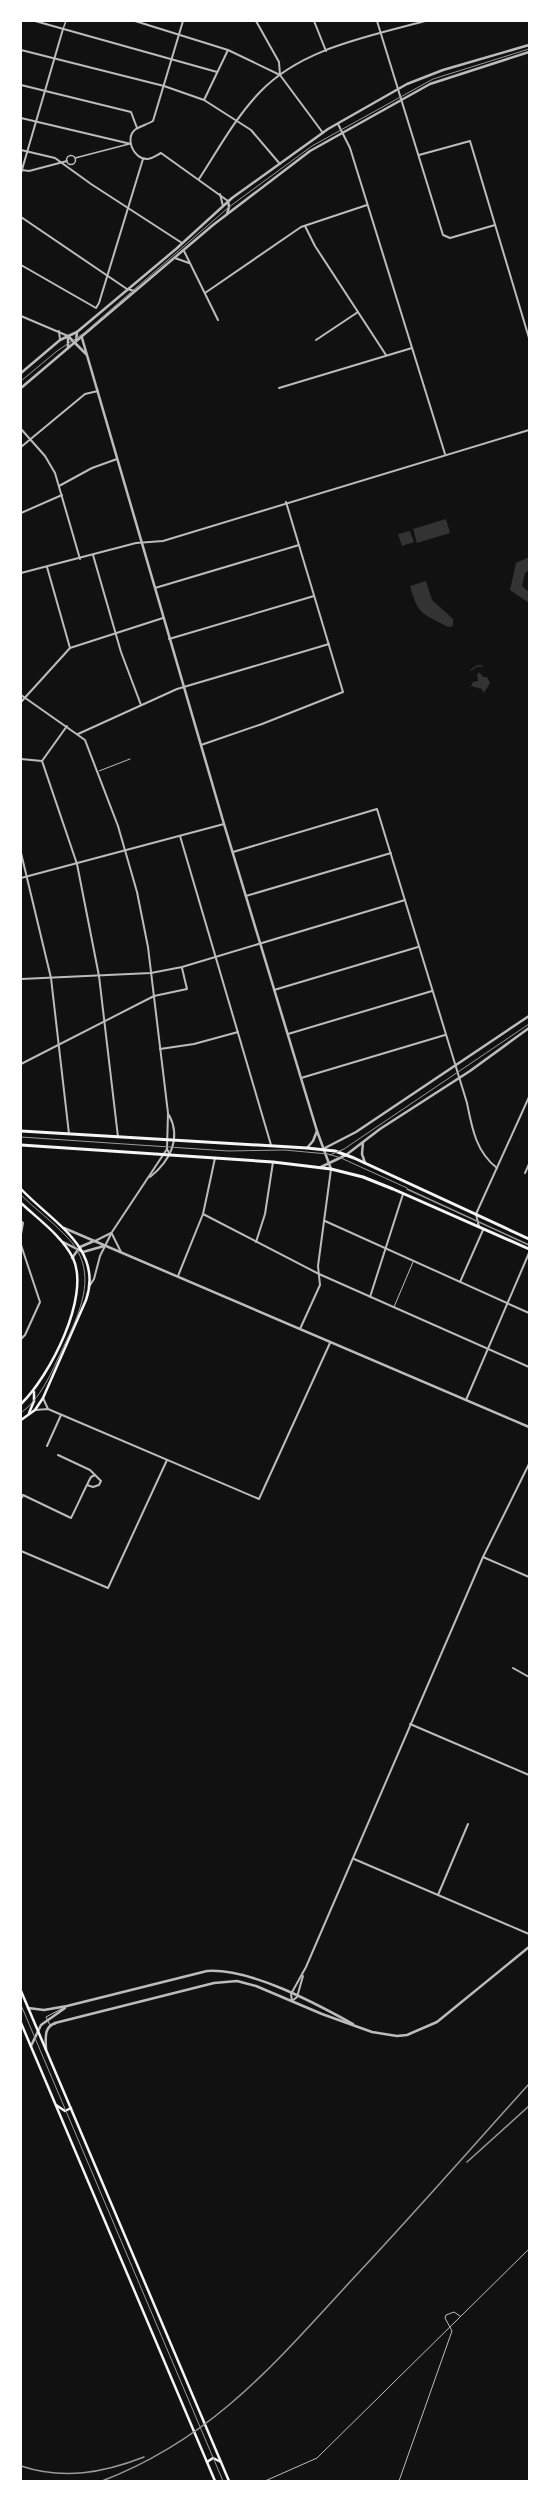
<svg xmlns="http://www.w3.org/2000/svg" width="550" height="2502" viewBox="0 0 550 2502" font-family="Karla,sans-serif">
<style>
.water{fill:#333}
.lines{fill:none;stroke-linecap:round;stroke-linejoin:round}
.stream{stroke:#333;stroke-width:1.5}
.service{stroke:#bcbcbc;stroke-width:1}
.pedestrian{stroke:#bcbcbc;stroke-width:1.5}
.minor{stroke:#bcbcbc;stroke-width:2}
.tertiary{stroke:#bcbcbc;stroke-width:2.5}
.secondary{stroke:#f5f5f5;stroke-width:2.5}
.primary{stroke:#f5f5f5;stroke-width:3}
.tram{stroke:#9a9a9a;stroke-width:1}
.rail{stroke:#9a9a9a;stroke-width:1.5}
</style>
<rect width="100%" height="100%" fill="#111"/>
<g class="water">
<polygon points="446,519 450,533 417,543 413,529"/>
<polygon points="410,531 414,542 402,546 398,534"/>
<polygon points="529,557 529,570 525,573 522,586 529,592 529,603 510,590 516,563"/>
<path d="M426,581L432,600L453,619V626L448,627C422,613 418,615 410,586Z"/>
<polygon points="479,672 483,677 487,677 490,683 484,693 482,689 471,686 473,682 478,681 477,675"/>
</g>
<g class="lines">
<polyline class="stream" points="471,670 477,666 482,666"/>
<g class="service">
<polyline points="99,771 130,759"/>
<polyline points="394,1307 413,1262"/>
<polyline points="56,2024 50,2025 46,2017 63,2008"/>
<polyline points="265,2481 317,2458 529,2249"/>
<polyline points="399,2481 452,2331 445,2318 446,2315 454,2312 460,2316"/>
</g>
<g class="pedestrian">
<polyline points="63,29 66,21"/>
<circle cx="71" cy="160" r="4.5"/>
<polyline points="75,158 129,144"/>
</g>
<g class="minor">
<polyline points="35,21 217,72"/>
<polyline points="135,21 228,50 280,75"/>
<path d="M183,21L153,121C148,124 141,126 136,129C124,137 133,159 147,159C152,159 157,155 161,153L228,201"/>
<polyline points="256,21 279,62 280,75"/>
<polyline points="314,21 326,51"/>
<polyline points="377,21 443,235 450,238 495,225"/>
<polyline points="21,50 164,86 204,100 251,130 280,164"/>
<polyline points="280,75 323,133"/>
<polyline points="21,85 131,112 137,128"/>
<polyline points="204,100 228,50"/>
<polyline points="21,118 131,144"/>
<polyline points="338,124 350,148 445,454"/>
<polyline points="21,150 55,158 91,184 182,243"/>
<polyline points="419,155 470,141 529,338"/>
<polyline points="22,170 29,171 67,161"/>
<polyline points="21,173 63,29"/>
<path d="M199,179C218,150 235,118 260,92C302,48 368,37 425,21"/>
<polyline points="220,194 223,206"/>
<polyline points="21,217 127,289 135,291"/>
<polyline points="305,226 315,246 386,355"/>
<polyline points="184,251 218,320"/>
<polyline points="175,258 189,263"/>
<polyline points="21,265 96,308 99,303 143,159"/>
<polyline points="205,293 301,227 367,205"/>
<polyline points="21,316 68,336"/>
<polyline points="59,331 60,340"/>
<polyline points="316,340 358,312"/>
<polyline points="279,388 412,348"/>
<polyline points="21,429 45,456 55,473 80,559"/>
<polyline points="21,447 85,394 98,391"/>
<polyline points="59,486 92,468 117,459"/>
<polyline points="21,513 62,495"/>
<polyline points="93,555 121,652 141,705"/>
<polyline points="47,567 70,648"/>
<polyline points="21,573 136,543 163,541 529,430"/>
<polyline points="155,588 299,545"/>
<polyline points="169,639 314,596"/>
<polyline points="21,695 85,740 118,826 137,892 148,947 168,1113 167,1149 170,1155"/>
<polyline points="21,702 70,648 163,618"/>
<polyline points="78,734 177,689 329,644"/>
<polyline points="201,745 262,724 343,692 286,502"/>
<polyline points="21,759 42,761"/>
<polyline points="42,761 77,864 99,976 118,1137"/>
<polyline points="42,761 67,726"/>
<polyline points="180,836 271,1145"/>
<path d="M233,852L377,809L467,1103C472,1128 476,1152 497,1168"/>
<polyline points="21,853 51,978 69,1134"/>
<polyline points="21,878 224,824"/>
<polyline points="246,896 391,853"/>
<polyline points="21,979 151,973 182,967 405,900"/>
<polyline points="274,990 418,947"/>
<polyline points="288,1034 432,991"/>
<polyline points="160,1049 194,1044 238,1032"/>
<polyline points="21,1064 154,996 187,989 182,968"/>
<polyline points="301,1078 445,1035"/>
<polyline points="525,1173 529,1164"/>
<path d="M150,1177C169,1162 182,1139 169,1115"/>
<polyline points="203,1214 319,1274 529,1367"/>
<polyline points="21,1221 23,1223 21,1234"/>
<polyline points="325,1221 529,1313"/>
<polyline points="479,1227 476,1214 529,1097"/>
<polyline points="112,1234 121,1252"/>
<polyline points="95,1241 111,1233"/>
<polyline points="256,1242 265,1214 273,1162"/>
<polyline points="21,1245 40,1302 25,1335 21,1339"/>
<polyline points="178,1276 203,1214 215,1158"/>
<polyline points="460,1282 483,1230"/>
<polyline points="90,1285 94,1279 100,1256 112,1232 167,1149"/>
<polyline points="370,1297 403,1194"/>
<polyline points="300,1329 320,1285 318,1266 331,1169"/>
<polyline points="43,1398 48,1409"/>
<polyline points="466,1400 529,1253"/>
<polyline points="35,1410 48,1409 259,1499 330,1343"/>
<polyline points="47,1446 61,1415"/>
<polyline points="58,1455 90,1470 95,1475"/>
<path d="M21,1499L23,1495L71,1518C78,1504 84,1490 91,1477L95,1475L101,1481L99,1485L93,1487L87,1485"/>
<polyline points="21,1551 108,1588 167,1460"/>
<polyline points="483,1557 529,1577"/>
<polyline points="513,1668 529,1677"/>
<polyline points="410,1724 529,1775"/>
<polyline points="354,1859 529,1934"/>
<polyline points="438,1895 468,1824"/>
<polyline points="292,2001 291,1994 306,1967 483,1557 529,1464"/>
<polyline points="292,2001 297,1997 303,1976"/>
</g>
<g class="tertiary">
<polyline points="227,214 229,207 228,201"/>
<polyline points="68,336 86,354"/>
<polyline points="82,338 224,824 317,1131 331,1169"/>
<polyline points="76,341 77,332"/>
<polyline points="68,348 68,337"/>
<polyline points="21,373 60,340 77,332 176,249 232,198 328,129 407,84 443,70 529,45"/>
<polyline points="21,388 213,225 310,151 430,84 529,52"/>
<polyline points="363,1142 362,1154 365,1163"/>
<polyline points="307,1148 313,1141 317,1131"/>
<polyline points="323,1149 356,1132 529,1016"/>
<polyline points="321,1167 346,1155 380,1129 470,1071 529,1028"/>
<polyline points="64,1228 529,1427"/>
<polyline points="63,1242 83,1252 104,1246"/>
<polyline points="72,1258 80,1247 94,1241"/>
<path d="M28,2008L44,2010L67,2006L207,1971C250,1968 315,2003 353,2024"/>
<polyline points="31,2046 41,2025 65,2008"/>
<path d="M46,2050C46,2039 43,2028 55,2023L214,1983L237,1981L256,1986L322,2014L372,2032L397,2036L407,2035L437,2022L529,1947"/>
</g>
<g class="secondary">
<path d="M21,1189C51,1221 104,1248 86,1300L43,1398L35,1410L21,1420"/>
<path d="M21,1203C38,1219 62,1236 73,1258C91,1297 49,1377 21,1404"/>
<polyline points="29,1413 34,1401 34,1392"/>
<polyline points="21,1991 229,2481"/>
<polyline points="21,2023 215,2481"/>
<polyline points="56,2105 65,2111 71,2108"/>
<polyline points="207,2462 213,2458 221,2462"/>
</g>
<g class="primary">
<polyline points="21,1131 307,1148 335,1151 354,1158 529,1239"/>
<polyline points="21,1145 273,1162 331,1169 363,1177 393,1189 529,1249"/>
</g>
<g class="tram">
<polyline points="21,381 57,351 84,333 229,207 312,146 433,79 529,49"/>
<polyline points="21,1137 228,1151 284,1150 328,1154 341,1158 407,1188"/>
<polyline points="330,1155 344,1149 529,1024"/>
<path d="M21,1195C35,1209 52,1221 66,1236C101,1271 80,1312 62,1350C51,1373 42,1397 21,1413"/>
<polyline points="21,2005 223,2481"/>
</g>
<g class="rail">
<polyline points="407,1189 529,1245"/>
<polyline points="467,2162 529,2106"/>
<path d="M21,2466C63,2480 103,2473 144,2457"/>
<path d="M102,2481C217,2437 280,2357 361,2270C418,2209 473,2146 529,2084"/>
</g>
</g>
<rect width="550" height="2502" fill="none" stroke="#ffffff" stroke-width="44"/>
</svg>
